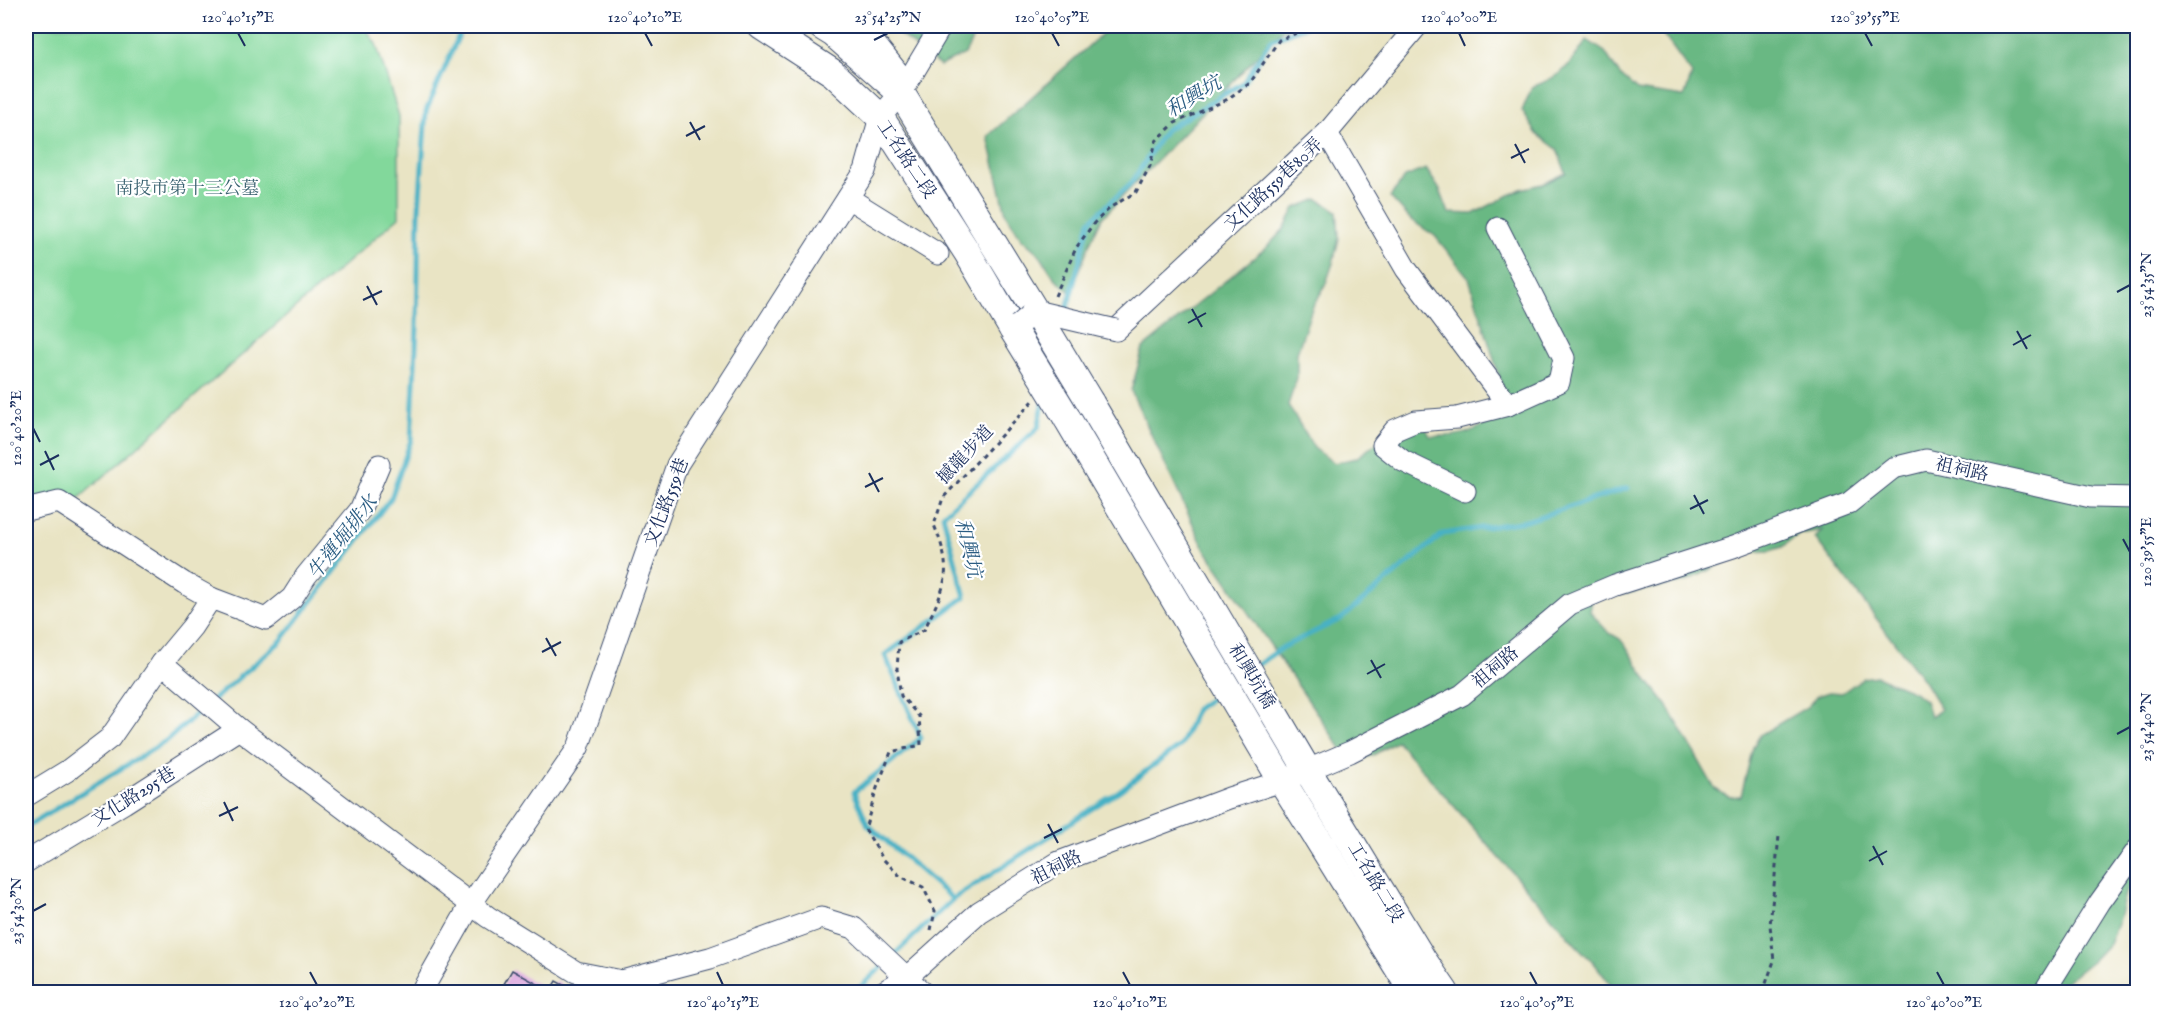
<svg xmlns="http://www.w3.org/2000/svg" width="2163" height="1018" viewBox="0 0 2163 1018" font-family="'IM FELL English','Noto Serif TC',serif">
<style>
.green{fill:#82d89b;stroke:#4e847c;stroke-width:1.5}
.forest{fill:#69b883;stroke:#427470;stroke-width:1.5;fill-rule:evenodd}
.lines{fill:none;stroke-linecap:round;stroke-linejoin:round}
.stream{stroke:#47b1c5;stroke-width:5}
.building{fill:#daa2dc}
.minor-casing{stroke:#3a4a6d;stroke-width:23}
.major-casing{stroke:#3a4a6d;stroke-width:29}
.path{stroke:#3a4a6d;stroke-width:3;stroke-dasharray:4.5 4.5;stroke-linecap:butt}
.minor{stroke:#fff;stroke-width:21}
.major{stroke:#fff;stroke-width:27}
.minor-bridge-casing{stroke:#3a4a6d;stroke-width:23;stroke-linecap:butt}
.major-bridge-casing{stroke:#3a4a6d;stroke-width:29;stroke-linecap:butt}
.minor-bridge{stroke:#fff;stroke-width:21}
.major-bridge{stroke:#fff;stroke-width:27}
.ticks{fill:none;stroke:#1b2f5e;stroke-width:2}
.labels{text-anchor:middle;stroke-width:4.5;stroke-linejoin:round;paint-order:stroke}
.street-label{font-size:18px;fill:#1b2f5e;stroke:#fff}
.park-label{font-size:18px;fill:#3a6270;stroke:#fff}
.water-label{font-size:20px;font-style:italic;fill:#2a5c82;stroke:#fff}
.neatline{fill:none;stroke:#1b2f5e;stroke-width:2}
.ticks-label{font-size:15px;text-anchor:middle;fill:#1b2f5e}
</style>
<rect width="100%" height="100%" fill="#fff"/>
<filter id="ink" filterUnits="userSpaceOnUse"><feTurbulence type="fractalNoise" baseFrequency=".0167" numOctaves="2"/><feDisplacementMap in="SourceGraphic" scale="12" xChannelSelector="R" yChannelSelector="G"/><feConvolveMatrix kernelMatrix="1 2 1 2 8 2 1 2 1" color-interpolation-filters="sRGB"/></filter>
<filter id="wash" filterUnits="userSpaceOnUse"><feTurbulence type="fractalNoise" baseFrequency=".008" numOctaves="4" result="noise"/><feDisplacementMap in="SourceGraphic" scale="24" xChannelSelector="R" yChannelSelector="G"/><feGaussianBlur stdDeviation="1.35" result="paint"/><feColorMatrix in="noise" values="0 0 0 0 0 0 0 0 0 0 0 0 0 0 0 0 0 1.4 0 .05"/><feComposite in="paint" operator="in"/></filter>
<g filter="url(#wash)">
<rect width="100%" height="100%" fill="#e9e4c4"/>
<polygon class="green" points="26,26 364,26 376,44 399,116 399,217 61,514 26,530"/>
<g class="forest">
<polygon points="889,26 979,26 965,54 940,66"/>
<polygon points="1111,26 1296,26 1282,30 1102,218 1090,243 1071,293 1054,277 1039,254 1021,238 1006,214 988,136"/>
<path d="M1657,26H2137L2138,872L2125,894L2119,919L2109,943L2093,960L2053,992H1616L1595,964L1576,945L1397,741L1375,754L1351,763L1204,548L1131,391L1143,348L1267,247L1284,229L1295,208L1318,199L1337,211L1339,238L1333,263L1325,286L1312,308L1297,353V378L1288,405L1314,448L1334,463L1356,458L1418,413L1430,436C1462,437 1471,434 1498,416L1503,389L1469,278L1435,236L1411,220L1390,197L1405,177L1426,169L1440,190L1449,213L1473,214L1521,189L1543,184L1566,173L1557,149L1537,134L1522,111L1532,87C1562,76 1569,67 1587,40L1605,52L1619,74L1637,90L1684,97L1692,74ZM1823,530L1815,538L1924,681L1941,709L1930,717L1925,701L1914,692L1876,676L1863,678L1842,693L1829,692L1817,696L1807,707L1760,735L1753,747L1741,796L1729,797L1715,789L1667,705L1648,681L1628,649L1620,639L1608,632L1590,612L1592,600L1685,582L1745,552L1770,551L1782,547L1800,534Z"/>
</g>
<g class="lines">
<g class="stream">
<polyline points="1066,313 1090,221 1132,182 1165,130 1243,83 1271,40 1306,26"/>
<polyline points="1256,666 1283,647 1341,619 1443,534 1526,521 1628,488"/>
<polyline points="213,700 281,641 391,498 411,440 417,327 419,209 426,111 463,26"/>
<polyline points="26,827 166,741 206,706"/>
<polyline points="953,899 868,825 854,792 921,738 885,655 965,597 943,515 1038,428 1044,400"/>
<polyline points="893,956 953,899 1119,791 1181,745 1196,709 1219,693"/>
<polyline points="855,992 886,963"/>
</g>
</g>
<g id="blocks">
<polygon class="building" points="512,970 550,991 556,981 576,992 508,992 501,989"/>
</g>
</g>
<g filter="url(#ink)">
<use href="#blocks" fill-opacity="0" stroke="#3a4a6d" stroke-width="1.5"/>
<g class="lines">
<g class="minor-casing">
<g id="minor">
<polyline points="861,26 900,75 901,93"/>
<polyline points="1327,133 1406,269 1508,405"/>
<polyline points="848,198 938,254"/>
<polyline points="1116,330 1327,133 1417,26"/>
<polyline points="1465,491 1403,461 1383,445 1395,430 1416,421 1457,418 1508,405 1559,382 1564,358 1498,228"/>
<polyline points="26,510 59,502 184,583 211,598 192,627 162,663 239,729 488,917 576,972 622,981 710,958 821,918 854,928 922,992"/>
<polyline points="211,598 266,619 292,598 306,576 360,510 379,465"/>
<polyline points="26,796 67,771 110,738 162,663"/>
<polyline points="26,862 124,803 239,729"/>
<polyline points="421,992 471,904 578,748 677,465 865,171 880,117 901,93 941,26"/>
<polyline points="883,992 906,978 979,912 1059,862 1229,798 1282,781 1350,752 1462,695 1570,604 1615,585 1733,547 1849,503 1893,468 1926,460 2091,497 2138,498"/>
<polyline points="2044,992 2100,902 2138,849"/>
</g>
</g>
<g class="major-casing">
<g id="major">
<polyline points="761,26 833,73 880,117 967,252 1013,330"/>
<polyline points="821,26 834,34 901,93 1035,311"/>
<polyline points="1090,402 1308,771 1423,960 1445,992"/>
<polyline points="1067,418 1282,781 1413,992"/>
</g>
</g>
<g class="path">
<polyline points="1055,296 1076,248 1094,223 1111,207 1136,192 1150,166 1156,141 1175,123 1226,100 1250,83 1279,40 1314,26"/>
<path d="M931,930L935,911L923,887L900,876L883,859L865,829L877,788L891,752L921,745L919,716L901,696L897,669L899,642L924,630C946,585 954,573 934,525L943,498L1033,401"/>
<polyline points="1763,992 1774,961 1770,925 1779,836"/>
</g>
<use href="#minor" class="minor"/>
<use href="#major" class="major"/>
<g class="minor-bridge-casing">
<polyline id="minor-bridge" points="1013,330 1035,311 1116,330"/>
</g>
<g class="major-bridge-casing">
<g id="major-bridge">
<polyline points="1035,311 1090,402"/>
<polyline points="1013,330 1067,418"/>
</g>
</g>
<use href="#minor-bridge" class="minor-bridge"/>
<use href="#major-bridge" class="major-bridge"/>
</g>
</g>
<path class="ticks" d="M238,33L245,46M645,33L652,46M1052,33L1059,46M1459,33L1465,46M1865,33L1872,46M874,40L888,33M690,122L700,140M686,136L705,126M1515,144L1525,163M1511,158L1529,149M367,286L377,305M2117,292L2130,285M363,300L382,291M1192,309L1202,327M1188,323L1206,313M2017,331L2027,349M2013,345L2031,335M33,428L40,442M45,451L54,470M40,465L59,455M869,473L879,492M865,487L883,478M1694,495L1704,514M1690,509L1708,500M2123,539L2130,552M546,638L556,656M542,652L561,642M1371,660L1381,678M1367,674L1385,664M2117,734L2130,727M224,802L233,821M219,816L238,807M1048,824L1058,843M1044,838L1062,829M1873,846L1883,865M1869,861L1887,851M33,911L46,904M310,972L317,985M717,972L723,985M1123,972L1130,985M1530,972L1537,985M1937,972L1944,985"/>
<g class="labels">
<g class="street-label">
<text transform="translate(907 159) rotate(56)" y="6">工名路二段</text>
<text transform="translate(1273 184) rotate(-43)" y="6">文化路559巷80弄</text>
<text transform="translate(965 454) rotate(-47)" y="6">撼龍步道</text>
<text transform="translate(1962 469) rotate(13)" y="6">祖祠路</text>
<text transform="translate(666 502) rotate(-69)" y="6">文化路559巷</text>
<text transform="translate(1495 667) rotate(-40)" y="6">祖祠路</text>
<text transform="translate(1252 676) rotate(59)" y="6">和興坑橋</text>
<text transform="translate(133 796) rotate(-32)" y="6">文化路295巷</text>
<text transform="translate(1056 867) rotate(-27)" y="6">祖祠路</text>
<text transform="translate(1376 882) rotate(59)" y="6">工名路二段</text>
</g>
<g class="park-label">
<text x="187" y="194">南投市第十三公墓</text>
</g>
<g class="water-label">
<text transform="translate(1193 96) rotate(-31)" y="7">和興坑</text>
<text transform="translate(342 537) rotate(-52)" y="7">牛運堀排水</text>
<text transform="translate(969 548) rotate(77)" y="7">和興坑</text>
</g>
</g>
<rect width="2163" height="1018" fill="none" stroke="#fff" stroke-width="66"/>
<rect x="33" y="33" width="2097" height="952" class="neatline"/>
<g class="ticks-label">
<text x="238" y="22">120°40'15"E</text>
<text x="645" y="22">120°40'10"E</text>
<text x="888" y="22">23°54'25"N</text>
<text x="1052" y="22">120°40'05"E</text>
<text x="1459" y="22">120°40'00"E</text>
<text x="1865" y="22">120°39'55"E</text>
<text transform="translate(2146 285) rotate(-90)" y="5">23°54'35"N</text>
<text transform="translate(16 428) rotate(-90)" y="5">120°40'20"E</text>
<text transform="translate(2146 552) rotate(-90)" y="5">120°39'55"E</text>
<text transform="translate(2146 727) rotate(-90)" y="5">23°54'40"N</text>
<text transform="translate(16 911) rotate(-90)" y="5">23°54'30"N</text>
<text x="317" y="1007">120°40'20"E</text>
<text x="723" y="1007">120°40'15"E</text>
<text x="1130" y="1007">120°40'10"E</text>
<text x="1537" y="1007">120°40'05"E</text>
<text x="1944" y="1007">120°40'00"E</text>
</g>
</svg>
